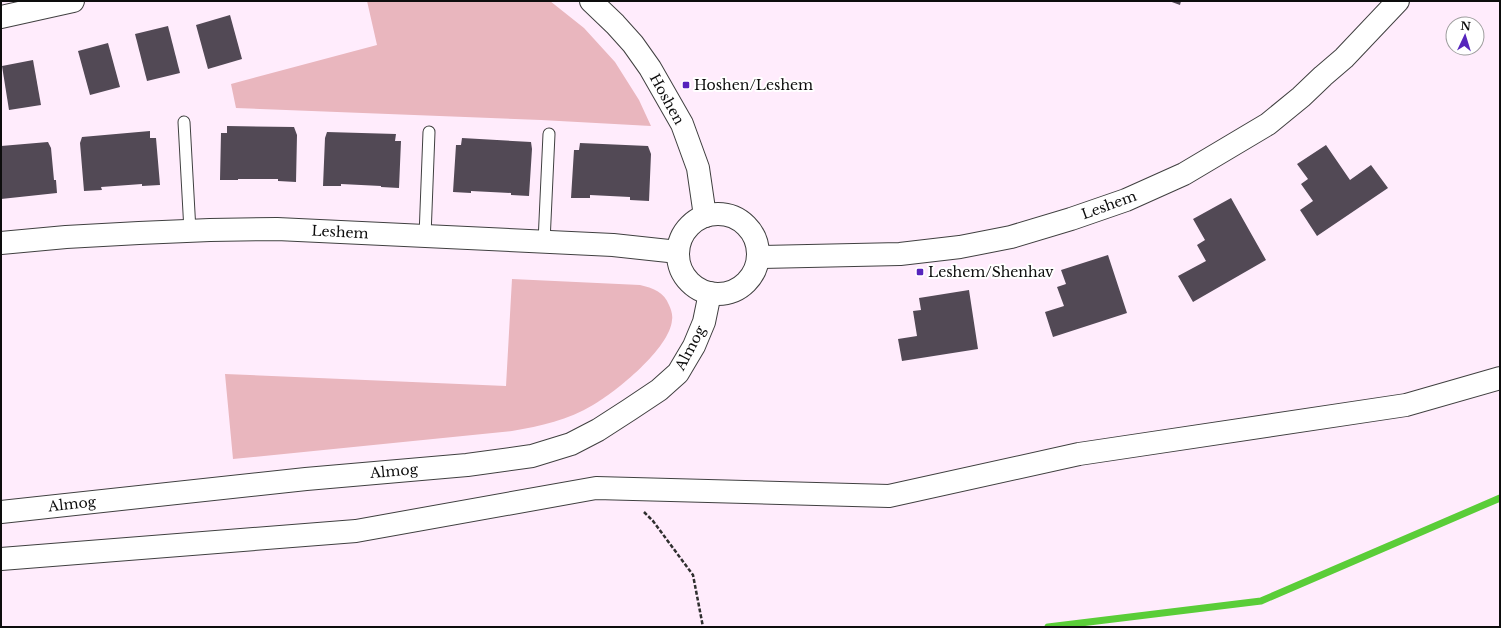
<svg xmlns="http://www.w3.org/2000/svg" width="1501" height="628" viewBox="0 0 1501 628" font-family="'Libre Baskerville',serif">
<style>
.green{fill:#e9b6be}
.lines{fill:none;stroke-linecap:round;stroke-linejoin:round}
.stream{stroke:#5acd38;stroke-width:7}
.building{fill:#524955}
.service-casing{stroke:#404040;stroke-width:13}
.minor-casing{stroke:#404040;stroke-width:24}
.path{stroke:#2f2f2f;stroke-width:2.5;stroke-dasharray:4 2;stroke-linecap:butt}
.service{stroke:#fff;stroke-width:11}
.minor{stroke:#fff;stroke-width:22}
.poi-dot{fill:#5625bc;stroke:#fff;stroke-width:1.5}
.labels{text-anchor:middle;stroke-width:4;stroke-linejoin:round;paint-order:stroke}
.poi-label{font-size:14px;fill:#0d0d0d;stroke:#fff;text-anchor:start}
.street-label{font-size:14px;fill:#0d0d0d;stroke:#fff}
</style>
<rect width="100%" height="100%" fill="#ffecfc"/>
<g class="green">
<polygon points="367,1 550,1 584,28 615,62 639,100 651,126 541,120 236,108 231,84 377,45"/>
<path d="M512,279L640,285C653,288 664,292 669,305C671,309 673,315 672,320C670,348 616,392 593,405C568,420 541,426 512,431L233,459L225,374L506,386Z"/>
</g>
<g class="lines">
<polyline class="stream" points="1048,627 1261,601 1500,498"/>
</g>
<g class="building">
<polygon points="1169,1 1181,1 1180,5"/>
<polygon points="230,15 242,59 208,69 196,25"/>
<polygon points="168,26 180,73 147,81 135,34"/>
<polygon points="108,43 120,87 90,95 78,51"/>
<polygon points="33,60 41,105 9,110 2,66"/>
<polygon points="227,126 294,127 297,135 296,182 278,181 278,179 238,179 238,180 220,180 221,133 227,133"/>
<polygon points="150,131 150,138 156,138 160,185 142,186 142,184 101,187 102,190 84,191 80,143 82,137"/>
<polygon points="327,132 396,134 395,141 401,141 399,188 381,187 381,186 341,184 341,186 323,186 325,138"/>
<polygon points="462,138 531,142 532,149 529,196 511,195 511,193 471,191 471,193 453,192 456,145 461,145"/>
<polygon points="48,142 51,148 54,180 56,180 57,193 1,199 1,146"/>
<polygon points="580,143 648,146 651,154 649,201 630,200 630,197 590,195 590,198 571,198 574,150 579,150"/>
<polygon points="1326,145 1350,180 1371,165 1388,188 1317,236 1300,210 1313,201 1301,184 1308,179 1297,164"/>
<polygon points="1231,198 1266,260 1193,302 1178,276 1206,261 1197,245 1205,240 1193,219"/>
<polygon points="1108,255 1127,313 1053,337 1045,312 1064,306 1057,287 1066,284 1061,270"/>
<polygon points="969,290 978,349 902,361 898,339 917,336 913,311 921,310 919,298"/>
</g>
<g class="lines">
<g class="service-casing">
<g id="service">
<polyline points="184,122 190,231"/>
<polyline points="425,236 429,132"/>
<polyline points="544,242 549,134"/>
</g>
</g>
<g class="minor-casing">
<g id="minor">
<polyline points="591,1 615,24 633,44 650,68 682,124 698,168 705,216"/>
<polyline points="1,17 73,1"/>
<circle cx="718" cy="254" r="40"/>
<polyline points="1,243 66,237 139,233 210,230 277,229 613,245 678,252"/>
<polyline points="758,257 900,254 960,247 1011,237 1071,219 1126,200 1184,174 1268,124 1301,97 1323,76 1344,58 1398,1"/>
<polyline points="1,512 306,479 467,465 532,456 571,444 598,430 629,410 659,390 678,373 694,346 704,322 710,293"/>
<polyline points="1,559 356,531 596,488 889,496 1079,454 1406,405 1500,378"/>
</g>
</g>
<polyline class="path" points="644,512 653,521 693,575 703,627"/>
<use href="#service" class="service"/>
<use href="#minor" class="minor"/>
</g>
<g class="poi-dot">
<rect x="682" y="81" width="8" height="8" rx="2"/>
<rect x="916" y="268" width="8" height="8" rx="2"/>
</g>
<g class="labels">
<g class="poi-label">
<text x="694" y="90">Hoshen/Leshem</text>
<text x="928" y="277">Leshem/Shenhav</text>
</g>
<g class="street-label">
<text transform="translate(667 99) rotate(61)" y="5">Hoshen</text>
<text transform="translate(1109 205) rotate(-20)" y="5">Leshem</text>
<text transform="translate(340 232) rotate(3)" y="5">Leshem</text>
<text transform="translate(690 348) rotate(-62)" y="5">Almog</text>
<text transform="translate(394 471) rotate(-5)" y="5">Almog</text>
<text transform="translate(72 504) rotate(-6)" y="5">Almog</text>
</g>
</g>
<rect width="1501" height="628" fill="none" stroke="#0d0d0d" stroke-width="4"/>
<g transform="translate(1465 36) rotate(4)"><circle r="19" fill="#ffffff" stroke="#9e9e9e"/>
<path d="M0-3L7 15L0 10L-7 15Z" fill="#5625bc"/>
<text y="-6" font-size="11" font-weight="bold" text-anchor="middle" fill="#0d0d0d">N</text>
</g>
</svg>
